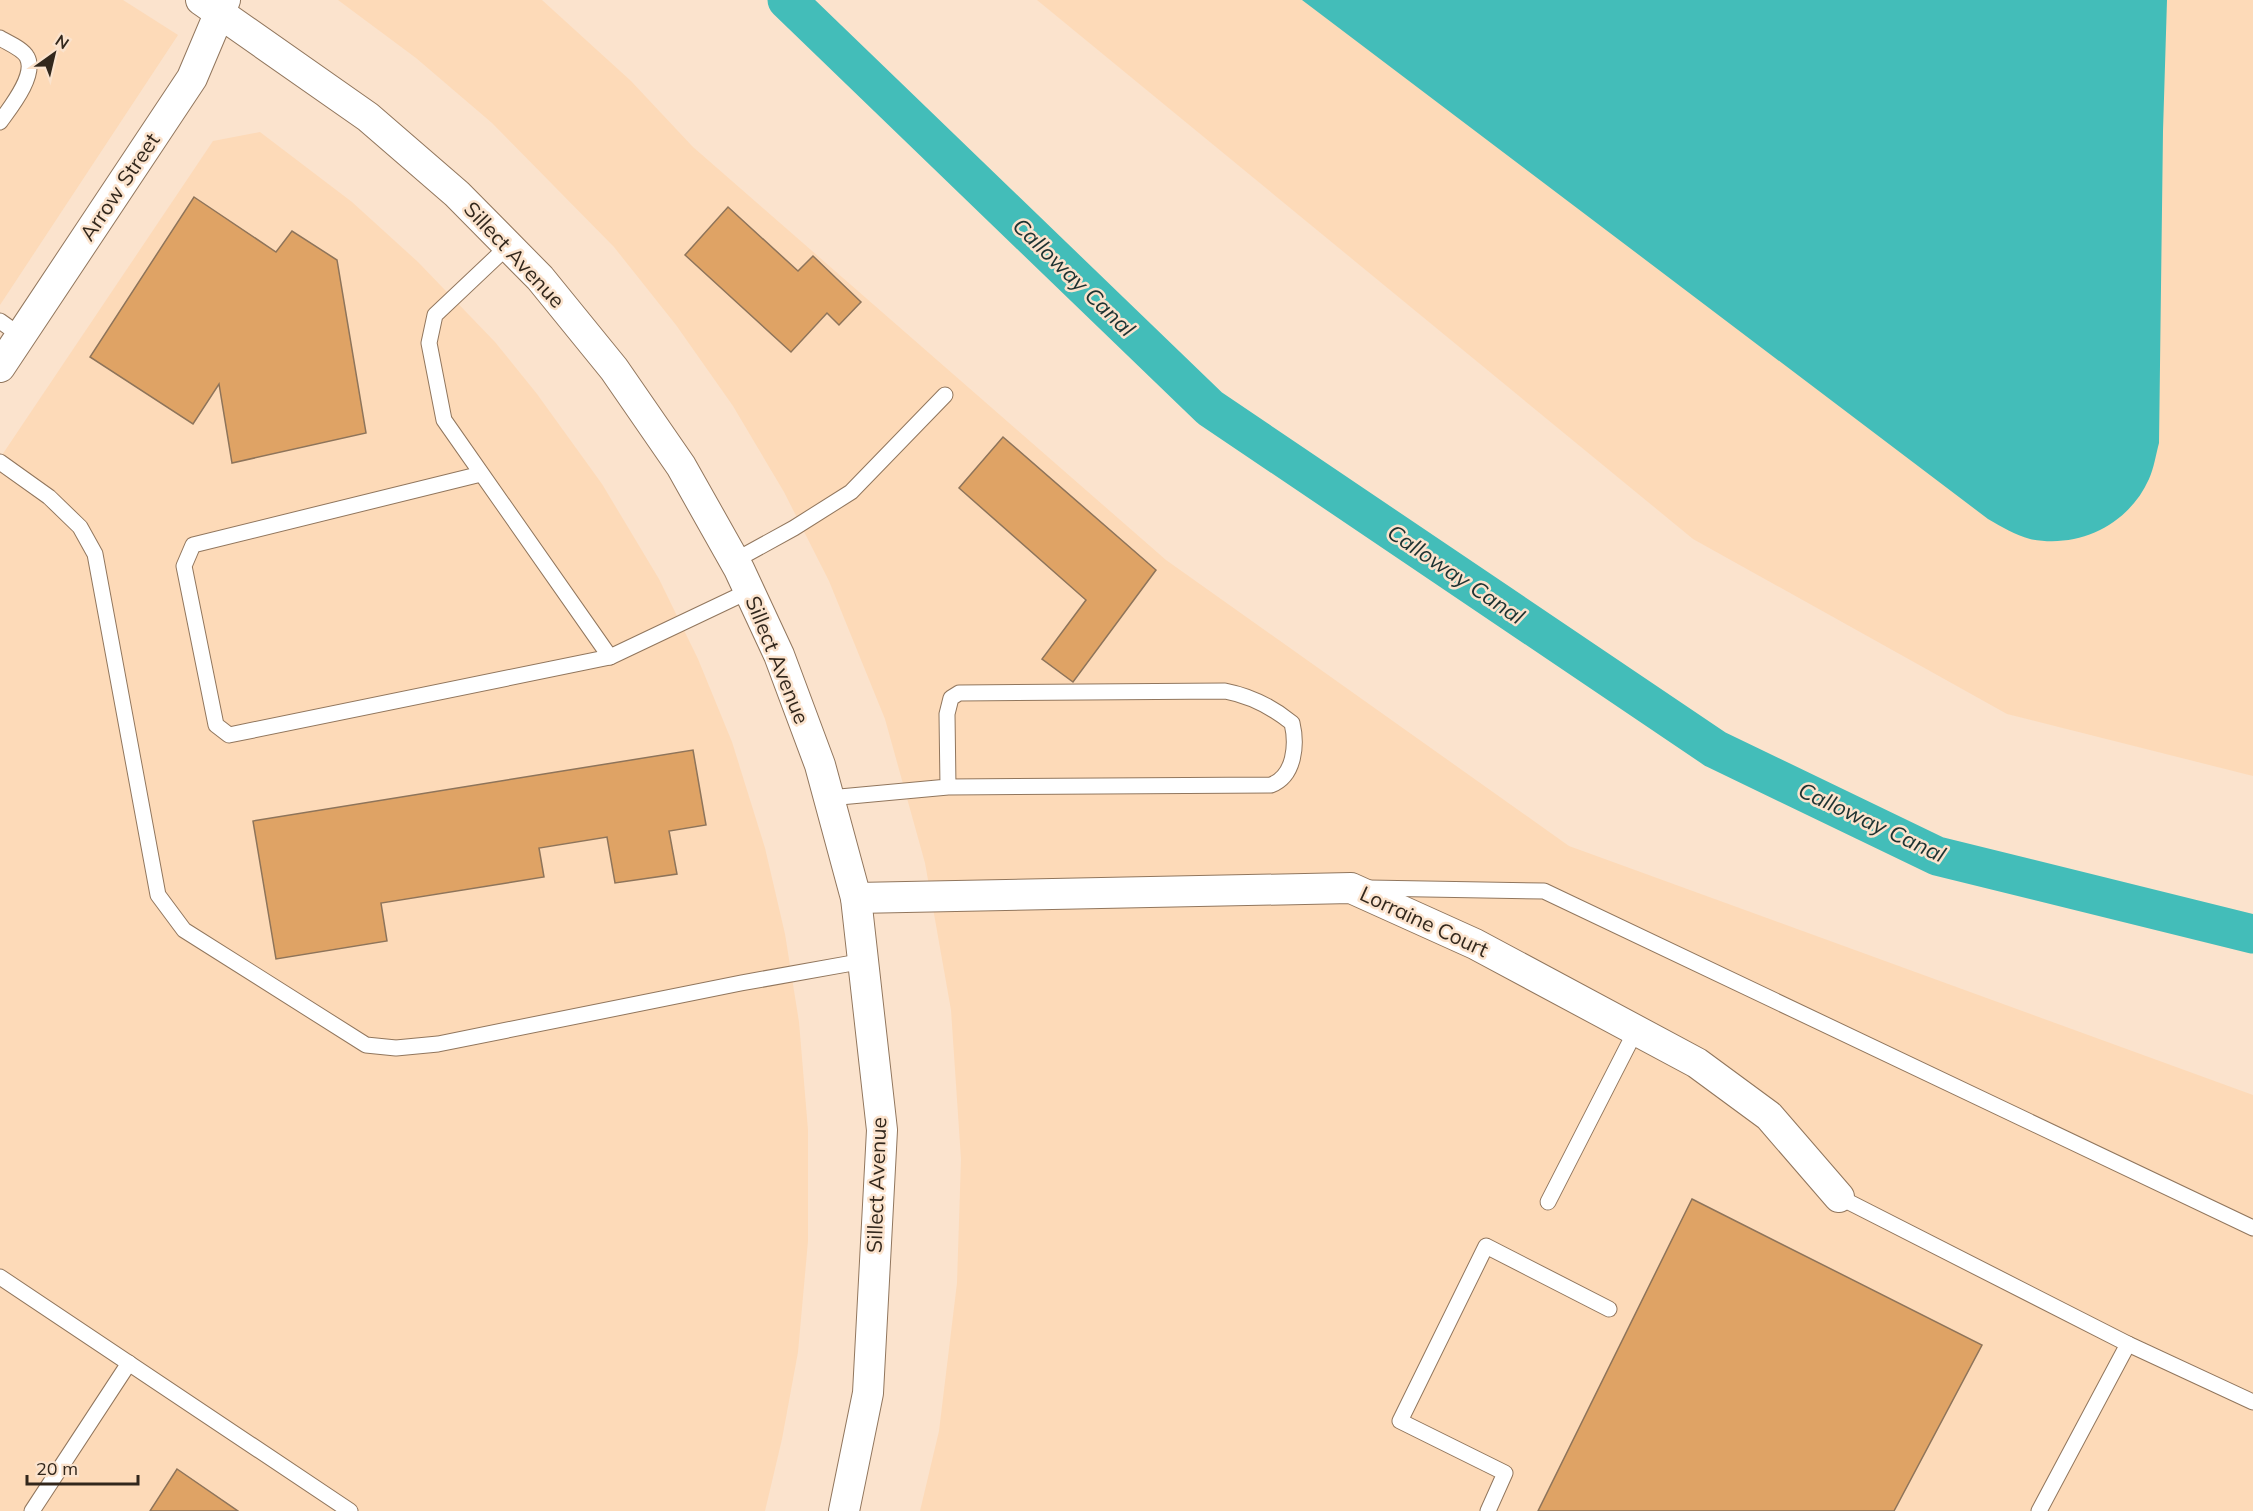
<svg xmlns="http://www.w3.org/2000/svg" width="2253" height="1511" viewBox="0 0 2253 1511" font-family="Mulish,sans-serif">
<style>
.built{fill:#fddab8}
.water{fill:#43bdb9}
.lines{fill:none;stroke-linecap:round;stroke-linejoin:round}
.canal{stroke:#43bdb9;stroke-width:39}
.building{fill:#dfa365;stroke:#8e745a;stroke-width:1.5}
.service-casing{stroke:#91765d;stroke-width:17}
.minor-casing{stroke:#91765d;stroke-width:32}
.service{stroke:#fff;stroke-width:15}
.minor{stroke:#fff;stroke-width:30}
.labels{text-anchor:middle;stroke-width:5;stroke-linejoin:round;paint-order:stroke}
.street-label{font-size:21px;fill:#32271c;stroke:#fbe3cd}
.water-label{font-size:22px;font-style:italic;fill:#1d3231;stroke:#fbe3cd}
</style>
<rect width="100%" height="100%" fill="#fbe3cd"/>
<g class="built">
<polygon points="0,0 123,0 178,35 0,305"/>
<polygon points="338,0 542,0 631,81 693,147 1166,560 1569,846 2253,1095 2253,1511 920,1511 939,1431 957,1283 961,1159 951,1010 925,863 885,719 829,581 784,492 733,406 676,325 614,247 492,123 416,58"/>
<polygon points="1037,0 2253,0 2253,776 2007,714 1693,539"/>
<polygon points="260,132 352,202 418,262 495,342 537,394 602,484 659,579 698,659 732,742 765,848 785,934 799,1022 808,1130 808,1241 798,1352 782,1439 765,1511 0,1511 0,458 213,141"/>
</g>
<path class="water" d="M1302,0H2167L2163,131L2159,443C2156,454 2154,468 2149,479C2129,524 2080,549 2030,539C2015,535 2002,527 1988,519Z"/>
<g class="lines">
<polyline class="canal" points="787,0 1210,408 1715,749 1937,856 2253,934"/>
</g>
<g class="building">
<polygon points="194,197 276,252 292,231 337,260 366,433 232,463 219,384 193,424 90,357"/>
<polygon points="728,207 798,271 813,256 861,302 839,325 827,313 791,352 685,255"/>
<polygon points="1003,437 1156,570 1073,682 1042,659 1086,600 959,488"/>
<polygon points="693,750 706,825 669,831 677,874 615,883 607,837 539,848 544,877 381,903 387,941 276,959 253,821"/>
<polygon points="1692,1199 1982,1345 1894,1511 1538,1511"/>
<polygon points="177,1469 238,1511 150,1511"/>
</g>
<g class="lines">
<g class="service-casing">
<g id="service">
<path d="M0,38C8,43 23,49 27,57C37,75 10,108 0,122"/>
<polyline points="508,246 435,315 429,343 444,420 610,657 749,591"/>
<polyline points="0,321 21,336"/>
<polyline points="0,462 49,497 80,527 95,554 158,895 184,930 366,1045 396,1048 438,1044 741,983 864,961"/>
<polyline points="481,474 193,545 184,566 216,725 229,735 610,657"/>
<polyline points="734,561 794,528 851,492 945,395"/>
<path d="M829,798L948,787L1271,785C1295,776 1297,744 1292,723C1271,706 1251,696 1225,691L959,693L951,698L947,714L948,787"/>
<polyline points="1369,888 1544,891 2253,1228"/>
<polyline points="1839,1197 2128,1344 2039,1511"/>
<polyline points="1548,1202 1636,1030"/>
<polyline points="0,1277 350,1511"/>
<polyline points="2128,1344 2253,1402"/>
<polyline points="32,1511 129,1363"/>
<polyline points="1488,1511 1505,1473 1400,1421 1486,1246 1609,1309"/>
</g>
</g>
<g class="minor-casing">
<g id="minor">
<polyline points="201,0 368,117 457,194 540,278 614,369 681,466 739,569 779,655 820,765 856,898 882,1130 868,1393 844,1511"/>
<polyline points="0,367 192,78 225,0"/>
<polyline points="856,898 1351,888 1475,944 1697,1063 1769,1116 1839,1197"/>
</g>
</g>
<use href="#service" class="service"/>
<use href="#minor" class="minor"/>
</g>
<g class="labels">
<g class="street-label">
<text transform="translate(120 187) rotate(-56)" y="7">Arrow Street</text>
<text transform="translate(514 255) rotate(47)" y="7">Sillect Avenue</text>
<text transform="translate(777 660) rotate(68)" y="7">Sillect Avenue</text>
<text transform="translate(1424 922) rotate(25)" y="7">Lorraine Court</text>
<text transform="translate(877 1185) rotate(-88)" y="7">Sillect Avenue</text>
</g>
<g class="water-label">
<text transform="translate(1074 277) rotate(44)" y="8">Calloway Canal</text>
<text transform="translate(1456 574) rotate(34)" y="8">Calloway Canal</text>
<text transform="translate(1872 822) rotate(25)" y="8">Calloway Canal</text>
</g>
</g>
<g transform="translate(54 54) rotate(34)" stroke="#fbe3cd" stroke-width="4.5" paint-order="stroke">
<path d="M0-4.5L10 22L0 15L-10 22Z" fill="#32271c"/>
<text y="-9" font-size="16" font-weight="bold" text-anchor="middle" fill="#32271c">N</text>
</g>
<path d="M27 1475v9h111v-9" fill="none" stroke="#32271c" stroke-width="3"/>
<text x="36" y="1475" font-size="18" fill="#32271c" stroke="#fbe3cd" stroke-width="4.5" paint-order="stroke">20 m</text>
</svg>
